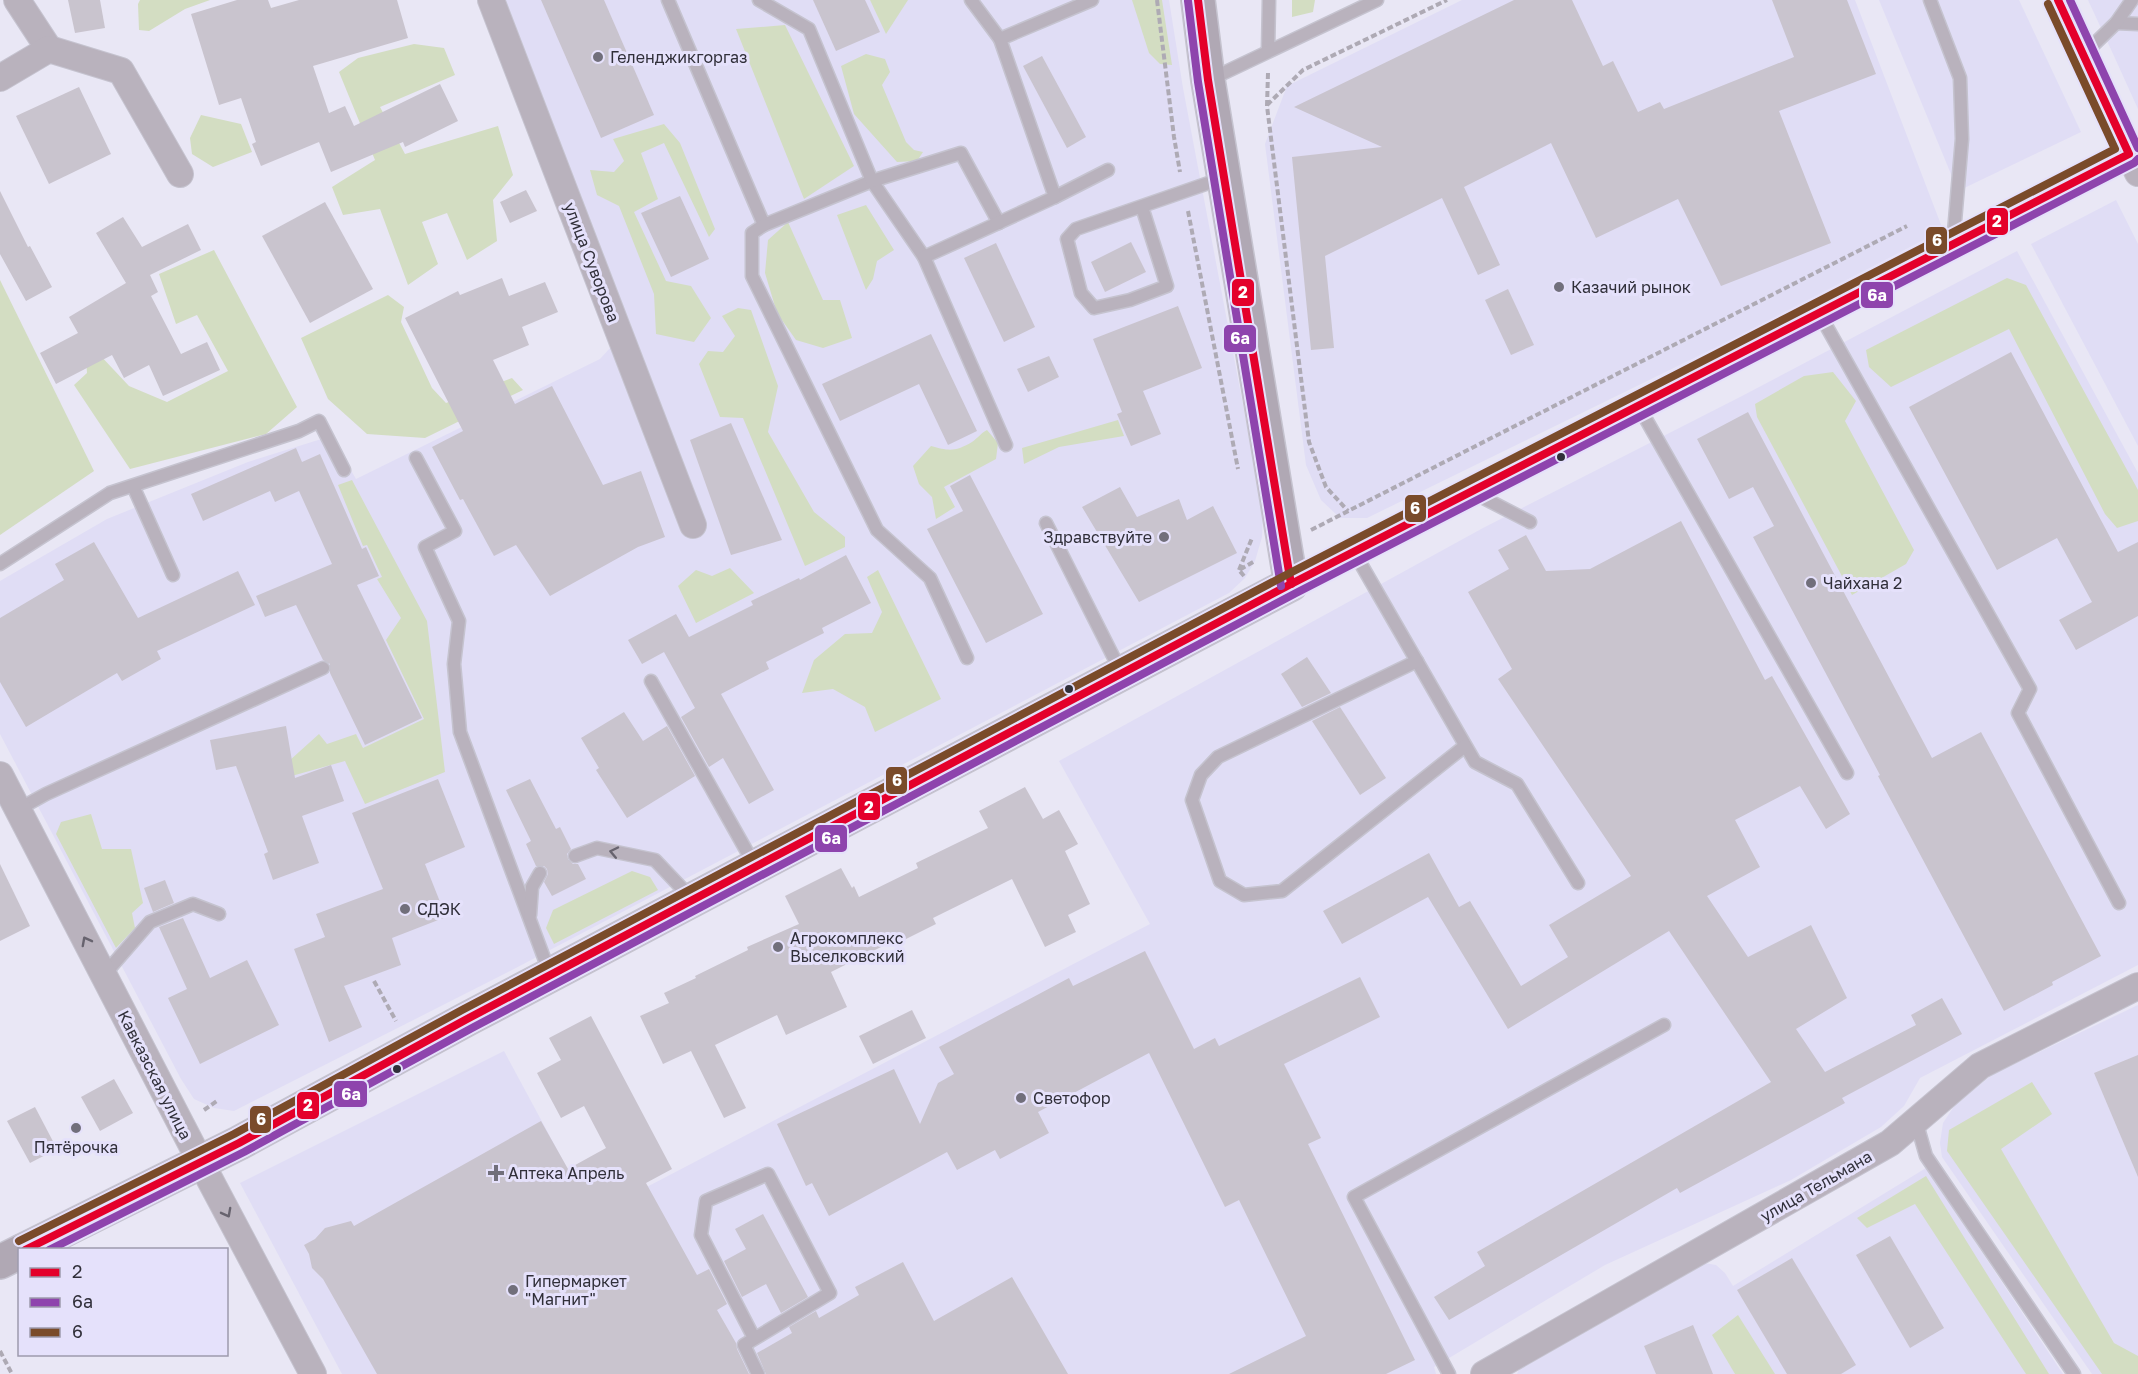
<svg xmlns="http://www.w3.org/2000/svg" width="2138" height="1374" viewBox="0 0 2138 1374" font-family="'Golos Text',sans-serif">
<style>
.built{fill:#e0ddf5}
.green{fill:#d3ddc2}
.building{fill:#c9c4ce}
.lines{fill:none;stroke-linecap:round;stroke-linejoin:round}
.lane-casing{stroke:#c5c3cf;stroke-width:15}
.street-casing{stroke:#c5c3cf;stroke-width:28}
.secondary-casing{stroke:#c5c3cf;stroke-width:36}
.path{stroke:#aeaab4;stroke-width:4;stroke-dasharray:6 3;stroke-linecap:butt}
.lane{stroke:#b9b2bd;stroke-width:12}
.street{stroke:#b9b2bd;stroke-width:26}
.secondary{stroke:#b0a8b4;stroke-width:33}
.bus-1-casing{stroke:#e5e1fb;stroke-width:12}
.bus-2-casing{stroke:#e5e1fb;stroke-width:12}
.bus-3-casing{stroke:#e5e1fb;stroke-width:12}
.bus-1{stroke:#e4002b;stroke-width:8}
.bus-2{stroke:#8e44ad;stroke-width:8}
.bus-3{stroke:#7a4b2a;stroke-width:8}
.oneway{stroke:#67636e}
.poi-dot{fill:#716f7b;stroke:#e5e1fb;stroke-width:2}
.bus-dot{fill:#302f39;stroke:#e5e1fb;stroke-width:2}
.labels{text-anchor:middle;stroke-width:6;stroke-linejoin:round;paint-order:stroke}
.poi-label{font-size:16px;fill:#302f39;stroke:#e5e1fb;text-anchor:start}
.street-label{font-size:16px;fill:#302f39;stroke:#e5e1fb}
.line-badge{stroke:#e5e1fb;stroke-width:2}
.badge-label{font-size:16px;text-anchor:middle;font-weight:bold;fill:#fff}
</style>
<rect width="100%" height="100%" fill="#e9e7f5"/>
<g class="built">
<polygon points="495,0 1169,0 1183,88 1263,511 1262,537 1255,561 1245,578 1229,593 512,970 234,1111 214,1108 194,1099 181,1079 0,734 0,581 107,519 248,462 331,436 356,479 600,359 631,325"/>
<polygon points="1462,0 1855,0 1943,230 1725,343 1367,518 1340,518 1321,500 1306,465 1265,144 1287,86"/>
<polygon points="1879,0 2019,0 2081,132 1958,191"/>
<polygon points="2088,0 2138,0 2138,109 2114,56"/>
<polygon points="2116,200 2138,244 2138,446 2031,244"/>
<polygon points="2017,251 2138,473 2138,965 1920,1078 1904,1106 1881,1127 1791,1180 1605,1265 1434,1367 1436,1374 684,1374 597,1213 1150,924 1059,761 1483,528 1742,396"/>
<polygon points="2138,1005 2138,1374 2092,1374 1942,1157 1940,1143 1943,1123 1955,1105 1993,1074"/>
<polygon points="504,1051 678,1374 342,1374 240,1183"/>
<polygon points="1926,1168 2063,1374 1517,1374 1522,1363 1704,1263 1716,1265 1725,1273 1733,1286"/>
</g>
<g class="green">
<polygon points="140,0 210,0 185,9 149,31 139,30 138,4"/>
<polygon points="870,0 908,0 886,34"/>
<polygon points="1132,0 1162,0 1172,65 1160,64 1149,53"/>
<polygon points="1292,0 1315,0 1313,12 1292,17"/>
<polygon points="785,25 854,166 804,199 736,29"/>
<polygon points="414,44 444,48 455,75 380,107 405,154 498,126 513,175 493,200 497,241 467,260 447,213 422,222 438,264 408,285 380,209 343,215 332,187 375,160 339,72 358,58"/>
<polygon points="866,54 885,59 890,72 882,85 906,142 914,150 923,152 917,161 897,162 854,114 841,66"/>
<polygon points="201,115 241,124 252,152 213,167 192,154 190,138"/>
<polygon points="664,124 680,143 715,229 709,237 664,143 641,153 658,199 634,212 666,281 691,286 711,318 694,342 656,334 654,294 619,206 597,195 590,170 614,172 624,161 613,139"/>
<polygon points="866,205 894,250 877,261 873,279 866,290 837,215"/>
<polygon points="788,222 823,300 840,300 852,338 823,348 796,340 777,313 765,273 768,240"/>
<polygon points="214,250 297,407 266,434 130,469 74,385 87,373 86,358 98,353 129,386 167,402 228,371 197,315 176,324 159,274"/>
<polygon points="2007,278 2026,285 2138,490 2138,521 2117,528 2105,514 2009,329 1891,387 1869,367 1866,350"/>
<polygon points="0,280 94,471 0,535"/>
<polygon points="388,295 404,307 401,322 432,388 446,403 512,378 523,390 425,438 367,434 328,399 301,338"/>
<polygon points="738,308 751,310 778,386 768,432 814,512 845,537 845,547 805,566 743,418 720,417 699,364 708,351 723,352 735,336 722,316"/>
<polygon points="1833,372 1856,401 1845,421 1914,550 1906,564 1852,595 1757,417 1755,404 1804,376"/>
<polygon points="1118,420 1124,436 1059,447 1024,464 1022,448"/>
<path d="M987,430L998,443L996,459L944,487L955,507L936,519L932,497L919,484L913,466L931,446C949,451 955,452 972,442C978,438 981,433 987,430Z"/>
<polygon points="352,480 427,621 445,772 365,804 345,761 281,779 279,770 319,734 327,744 356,734 363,748 424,719 386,640 401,618 377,579 382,577 367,545 363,546 338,485"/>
<polygon points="730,568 754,593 696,623 678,586 696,570 712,576"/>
<polygon points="878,570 941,699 875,732 865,707 833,689 802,693 814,660 845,634 872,633 882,612 867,577"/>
<polygon points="91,814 102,849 131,849 143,903 132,913 135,928 116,948 56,834 61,822"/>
<polygon points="632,871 650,877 658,890 554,944 546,928 553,910"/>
<polygon points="2032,1082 2052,1114 2001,1149 2114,1343 2138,1356 2138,1374 2102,1374 1947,1151 1949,1130"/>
<polygon points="1926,1176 2049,1374 2026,1374 1915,1204 1867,1228 1857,1218"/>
<polygon points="1738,1315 1775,1374 1735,1374 1712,1335"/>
</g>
<g class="building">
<polygon points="68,0 100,0 105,28 75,33"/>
<polygon points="237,0 268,0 271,8 299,0 397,0 408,38 313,66 329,113 345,106 354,126 440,84 458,121 405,147 403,142 331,172 319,142 261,166 252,144 256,142 241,98 219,105 191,14"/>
<polygon points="541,0 604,0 654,115 601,138"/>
<polygon points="813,0 865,0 880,32 836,51"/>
<polygon points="1514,0 1572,0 1603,66 1613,61 1638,112 1660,102 1664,109 1794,57 1772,0 1847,0 1876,74 1779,111 1831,243 1721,286 1678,199 1596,238 1551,143 1464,187 1500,265 1478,275 1442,198 1325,256 1334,348 1311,350 1292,157 1382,147 1294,107"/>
<polygon points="1042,56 1086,137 1067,148 1023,66"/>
<polygon points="79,87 111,154 49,184 16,116"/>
<polygon points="526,190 537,211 510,223 500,202"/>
<polygon points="0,191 28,247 30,246 52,287 26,301 0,254"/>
<polygon points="680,196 709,259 671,277 641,213"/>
<polygon points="325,202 373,289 310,323 262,236"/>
<polygon points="123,217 142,247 188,224 201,250 150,275 158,292 151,296 181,354 207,342 220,370 163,396 149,365 124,378 112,355 56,384 40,353 78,333 69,317 126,283 96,233"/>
<polygon points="1131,242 1146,272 1105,292 1091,262"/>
<polygon points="996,243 1035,327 1004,342 964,258"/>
<polygon points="502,278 509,296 545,282 558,312 522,327 529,345 493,360 515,404 552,386 603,485 641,471 665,537 638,547 550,596 516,545 494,556 463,499 460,500 432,447 463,431 405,318 458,291 460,295"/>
<polygon points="1508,289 1534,345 1511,355 1485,300"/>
<polygon points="1178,306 1202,368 1143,391 1161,434 1131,446 1117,414 1122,412 1093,339"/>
<polygon points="931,334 977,431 948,445 919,384 840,421 822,384"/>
<polygon points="2011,352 2118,552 2138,542 2138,616 2076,650 2059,620 2092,602 2057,538 1997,570 1909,407"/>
<polygon points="1049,356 1059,377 1028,392 1017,369"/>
<polygon points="1748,412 1932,758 1981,732 2101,956 2052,982 2053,985 2004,1011 1878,776 1880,775 1753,537 1774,526 1753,487 1729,499 1697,439"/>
<polygon points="731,423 782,540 731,555 690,440"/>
<polygon points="296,448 302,462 320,454 362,549 366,547 379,576 357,585 422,718 365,745 330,673 330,664 323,660 296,605 265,617 256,596 332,564 299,491 275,502 270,491 203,521 191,494"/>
<polygon points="970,475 1043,614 986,643 927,529 963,511 950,486"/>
<polygon points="1120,487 1137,517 1179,499 1187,520 1213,506 1237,553 1139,602 1082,507"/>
<polygon points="1681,521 1765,680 1772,676 1850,814 1826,829 1800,786 1735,820 1760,867 1707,896 1748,957 1811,925 1847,998 1796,1029 1825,1072 1916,1025 1911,1015 1942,998 1962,1034 1842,1098 1845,1103 1680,1193 1677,1188 1449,1320 1434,1297 1485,1266 1477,1252 1771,1082 1669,931 1508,1029 1428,897 1342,944 1323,911 1429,853 1459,907 1470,901 1521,986 1568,957 1549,925 1631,876 1498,679 1512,669 1468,592 1509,569 1498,550 1526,535 1546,571 1590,569"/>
<polygon points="94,542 138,618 238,571 255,605 157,651 161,659 122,681 117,673 26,727 0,682 0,618 64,580 55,564"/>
<polygon points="846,555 871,603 822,628 824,633 766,662 769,669 721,694 774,790 749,804 723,758 709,767 681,717 695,708 664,652 642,664 628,640 676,614 689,637 753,605 751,601 799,578 800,580"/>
<polygon points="1307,657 1331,693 1302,707 1281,674"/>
<polygon points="1340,707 1386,778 1360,795 1312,721"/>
<polygon points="624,712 643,741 667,726 695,776 627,818 596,770 599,768 581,738"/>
<polygon points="286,726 295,778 331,765 344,801 302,816 319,863 273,880 264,854 268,852 236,766 216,770 210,740"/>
<polygon points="438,779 465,847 425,864 446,917 392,938 401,965 344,986 362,1027 329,1042 294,949 325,937 316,914 383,889 352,813"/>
<polygon points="530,779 556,829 560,827 571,849 567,854 568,859 573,864 578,864 586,879 552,896 544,882 548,874 547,869 544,866 536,866 526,844 531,841 506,790"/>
<polygon points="1025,787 1043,819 1059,810 1078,844 1065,851 1090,904 1068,915 1076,932 1045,947 1012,879 933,918 936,924 898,943 897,939 831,972 847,1007 786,1035 777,1015 715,1045 746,1108 724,1118 691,1051 663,1064 640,1016 669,1003 664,993 696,978 695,976 748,950 747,947 799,924 785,896 841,868 852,888 854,886 859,897 918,868 916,863 988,828 979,811"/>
<polygon points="0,864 30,926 0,941"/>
<polygon points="165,880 174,903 153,912 144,888"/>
<polygon points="183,918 210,978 247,960 279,1025 200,1064 168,998 187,989 159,927"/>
<polygon points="1145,951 1194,1049 1215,1038 1219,1046 1360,977 1380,1017 1284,1064 1321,1138 1308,1144 1415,1360 1386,1374 1229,1374 1306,1336 1239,1200 1225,1207 1149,1053 1038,1112 1049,1133 1000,1159 995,1150 957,1170 947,1152 829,1216 812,1183 806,1186 777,1124 894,1069 920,1124 938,1083 954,1074 939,1047 1069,978 1073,986"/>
<polygon points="912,1010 926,1038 873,1064 859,1036"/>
<polygon points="591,1016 672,1169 646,1183 697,1275 709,1269 727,1304 717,1310 736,1343 737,1349 749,1374 377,1374 323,1279 312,1268 309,1254 304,1245 315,1239 325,1228 351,1221 354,1226 541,1121 568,1169 606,1148 584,1106 561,1118 537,1073 561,1060 549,1038"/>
<polygon points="2138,1055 2138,1177 2094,1073"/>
<polygon points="114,1079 133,1113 100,1131 81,1097"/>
<polygon points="35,1107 57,1149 30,1163 7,1121"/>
<polygon points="763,1214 808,1297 781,1313 766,1284 742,1297 724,1261 746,1249 735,1229"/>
<polygon points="1890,1236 1944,1328 1910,1348 1856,1255"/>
<polygon points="1792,1258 1856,1365 1841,1374 1787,1374 1737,1290"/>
<polygon points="903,1262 934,1321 1012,1277 1068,1374 766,1374 757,1353 792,1333 789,1327 816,1311 819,1318 859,1295 855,1287"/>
<polygon points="1693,1325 1713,1374 1656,1374 1644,1346"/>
</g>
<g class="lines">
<g class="lane-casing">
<g id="lane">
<polyline points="668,0 764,225 872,181 924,257"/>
<polyline points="759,0 809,29 872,181 961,153 999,223"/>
<polyline points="971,0 1000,39"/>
<polyline points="1930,0 1960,78 1962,139 1953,244"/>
<polyline points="2116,23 2138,24"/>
<polyline points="1268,51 1269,0"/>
<polyline points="2083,55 2116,23 2132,0"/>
<polyline points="1209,80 1377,0"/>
<polyline points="1055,197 1108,170"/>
<polyline points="1142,207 1167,286 1130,300 1094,308 1081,293 1067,239 1076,229 1223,178"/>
<polyline points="764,225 752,233 752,276 877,530 930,578 967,658"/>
<polyline points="1819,313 2030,689 2018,713 2119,903"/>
<polyline points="1639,407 1847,773"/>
<polyline points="1006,445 924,257 1055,197 1000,39 1092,0"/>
<polyline points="416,458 455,531 425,547 459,621 454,664 460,732 550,974"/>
<polyline points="133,486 173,575"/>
<polyline points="1472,492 1530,522"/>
<polyline points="1046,523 1121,672"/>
<polyline points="1354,552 1475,762 1517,784 1578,883"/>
<polyline points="0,564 110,493 299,431 319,421 344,470"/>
<polyline points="1417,661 1218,757 1201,775 1192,800 1220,881 1244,895 1282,891 1465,746"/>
<polyline points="651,681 755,866"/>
<polyline points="17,810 46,794 323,668"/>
<polyline points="575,856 597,848 655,860 692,899"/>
<polyline points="530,915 532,887 540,873"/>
<polyline points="103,976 150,922 193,904 219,914"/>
<polyline points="1916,1121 1926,1156 2074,1374"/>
<polyline points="754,1338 701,1235 706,1201 768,1174 830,1293 744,1345 758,1374"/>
<polyline points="1449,1374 1354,1197 1664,1025"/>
</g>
</g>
<g class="street-casing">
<g id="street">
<polyline points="17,0 49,49"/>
<polyline points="491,0 693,525"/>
<polyline points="2058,0 2138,173"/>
<polyline points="0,78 49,49 121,71 180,174"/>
<polyline points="1291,584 2129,154"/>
<polyline points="0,775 200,1161 313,1374"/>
<polyline points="1484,1374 1890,1143 1980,1066 2138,986"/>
</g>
</g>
<g class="secondary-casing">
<g id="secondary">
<polyline points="24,1250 239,1143 467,1019 1291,584 1208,80 1198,0"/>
<polyline points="0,1262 20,1252"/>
</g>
</g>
<g class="path">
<polyline points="1157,0 1174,137 1180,172"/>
<polyline points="1268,73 1267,106 1309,442 1326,487 1348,511"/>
<polyline points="1267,105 1303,70 1447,0"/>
<polyline points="1188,211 1238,469"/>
<polyline points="1311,530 1907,226"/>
<polyline points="1239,570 1252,538"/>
<polyline points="1244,576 1239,570 1255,561"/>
<polyline points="374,981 396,1021"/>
<polyline points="204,1110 217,1101"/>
<polyline points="0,1351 12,1374"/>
</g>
<use href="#lane" class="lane"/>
<use href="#street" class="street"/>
<use href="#secondary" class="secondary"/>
<g class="bus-1-casing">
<g id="bus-1">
<polyline points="1198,0 1208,80 1291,584"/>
<polyline points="25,1250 239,1143 467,1019 1291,584 2129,154 2058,0"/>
</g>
</g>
<g class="bus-2-casing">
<g id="bus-2">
<polyline points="2070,0 2138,148"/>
<polyline points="1188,1 1198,82 1281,586"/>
<polyline points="49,1250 244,1152 472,1028 1296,593 2134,163 2138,159"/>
</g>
</g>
<g class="bus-3-casing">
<polyline id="bus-3" points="19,1241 234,1134 462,1010 1286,575 2115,149 2048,4"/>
</g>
<use href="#bus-1" class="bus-1"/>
<use href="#bus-2" class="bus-2"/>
<use href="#bus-3" class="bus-3"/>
</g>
<defs><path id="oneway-chevron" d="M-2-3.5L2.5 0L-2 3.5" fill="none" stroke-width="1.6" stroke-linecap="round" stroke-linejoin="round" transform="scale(1.5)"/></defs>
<g class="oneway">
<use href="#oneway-chevron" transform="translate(614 852) rotate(-168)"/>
<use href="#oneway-chevron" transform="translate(86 941) rotate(-118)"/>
<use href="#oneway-chevron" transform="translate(227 1213) rotate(62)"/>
</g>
<g class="poi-dot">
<circle cx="598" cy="57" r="6"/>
<circle cx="1559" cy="287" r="6"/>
<circle cx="1164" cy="537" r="6"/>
<circle cx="1811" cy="583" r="6"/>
<circle cx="405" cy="909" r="6"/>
<circle cx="778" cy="947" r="6"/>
<circle cx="1021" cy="1098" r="6"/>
<circle cx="76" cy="1128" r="6"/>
<path d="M493 1164h6v6h6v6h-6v6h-6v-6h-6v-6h6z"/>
<circle cx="513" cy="1290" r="6"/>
</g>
<g class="bus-dot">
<circle cx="1561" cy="457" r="5"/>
<circle cx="1069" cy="689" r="5"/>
<circle cx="397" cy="1069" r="5"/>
</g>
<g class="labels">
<g class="poi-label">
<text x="610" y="63">Геленджикгоргаз</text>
<text x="1571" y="293">Казачий рынок</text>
<text x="1152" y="543" text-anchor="end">Здравствуйте</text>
<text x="1823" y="589">Чайхана 2</text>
<text x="417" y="915">СДЭК</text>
<text x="790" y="944">Агрокомплекс<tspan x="790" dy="18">Выселковский</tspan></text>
<text x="1033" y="1104">Светофор</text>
<text x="76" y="1153" text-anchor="middle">Пятёрочка</text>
<text x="508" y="1179">Аптека Апрель</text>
<text x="525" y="1287">Гипермаркет<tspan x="525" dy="18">"Магнит"</tspan></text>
</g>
<g class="street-label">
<text transform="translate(592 262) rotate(69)" y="6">улица Суворова</text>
<text transform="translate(155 1075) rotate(63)" y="6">Кавказская улица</text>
<text transform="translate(1816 1186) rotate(-30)" y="6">улица Тельмана</text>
</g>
</g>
<g class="line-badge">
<rect x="1986" y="207" width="23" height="29" rx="6" fill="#e4002b"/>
<rect x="1925" y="226" width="23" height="29" rx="6" fill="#7a4b2a"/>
<rect x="1231" y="278" width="24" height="29" rx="6" fill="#e4002b"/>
<rect x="1860" y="281" width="34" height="28" rx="6" fill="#8e44ad"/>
<rect x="1223" y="324" width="34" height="29" rx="6" fill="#8e44ad"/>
<rect x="1404" y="494" width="23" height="29" rx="6" fill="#7a4b2a"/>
<rect x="885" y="766" width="23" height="29" rx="6" fill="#7a4b2a"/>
<rect x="857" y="792" width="24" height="29" rx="6" fill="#e4002b"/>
<rect x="814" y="824" width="34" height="29" rx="6" fill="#8e44ad"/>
<rect x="333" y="1080" width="35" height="28" rx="6" fill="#8e44ad"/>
<rect x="296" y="1091" width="24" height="29" rx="6" fill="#e4002b"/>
<rect x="249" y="1105" width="23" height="29" rx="6" fill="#7a4b2a"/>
</g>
<g class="badge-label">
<text x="1997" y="227">2</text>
<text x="1937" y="246">6</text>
<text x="1243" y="298">2</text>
<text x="1877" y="301">6а</text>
<text x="1240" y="344">6а</text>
<text x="1415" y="514">6</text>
<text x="897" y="786">6</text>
<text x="869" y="813">2</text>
<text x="831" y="844">6а</text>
<text x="351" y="1100">6а</text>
<text x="308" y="1111">2</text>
<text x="261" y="1125">6</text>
</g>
<rect x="18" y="1248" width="210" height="108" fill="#e5e1fb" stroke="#9d9aad" stroke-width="1.5"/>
<rect x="30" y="1268" width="30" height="9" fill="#e4002b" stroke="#9d9aad" stroke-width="1.5"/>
<text x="72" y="1278" font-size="18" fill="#302f39">2</text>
<rect x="30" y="1298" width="30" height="9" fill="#8e44ad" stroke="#9d9aad" stroke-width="1.5"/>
<text x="72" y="1308" font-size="18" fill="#302f39">6а</text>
<rect x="30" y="1328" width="30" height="9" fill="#7a4b2a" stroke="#9d9aad" stroke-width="1.5"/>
<text x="72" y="1338" font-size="18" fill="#302f39">6</text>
</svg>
